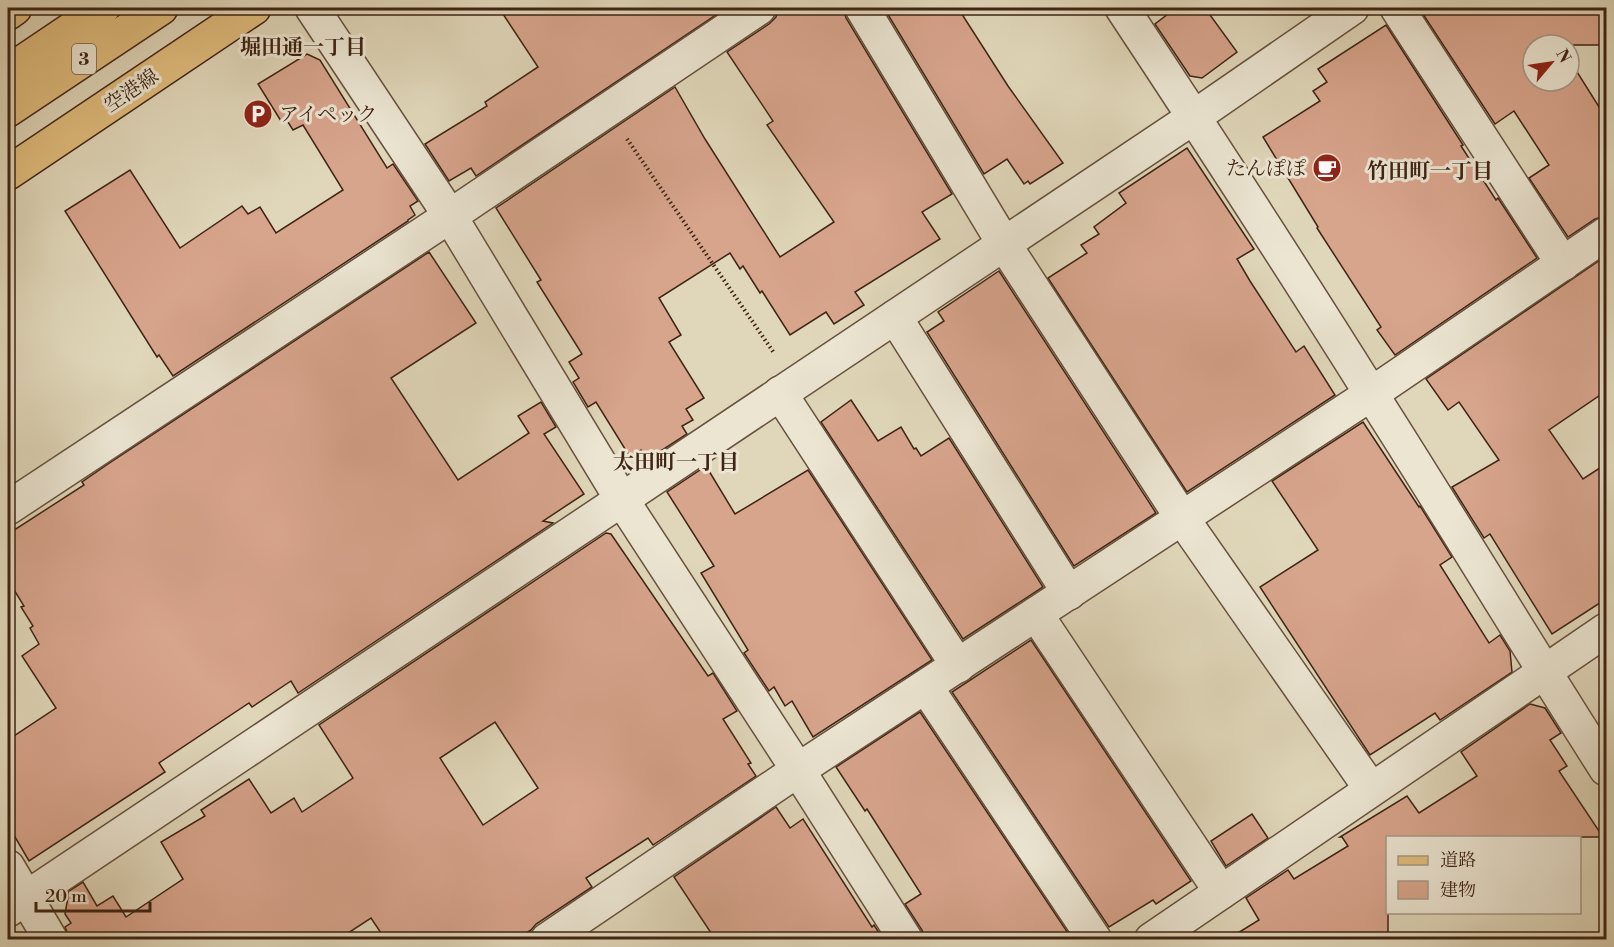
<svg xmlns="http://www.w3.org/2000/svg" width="1614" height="947" viewBox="0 0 1614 947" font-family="'Libre Bodoni','Noto Serif JP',serif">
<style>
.building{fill:#d7a48c;stroke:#3f2414;stroke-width:1.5;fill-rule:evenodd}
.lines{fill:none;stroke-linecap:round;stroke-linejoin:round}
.minor-casing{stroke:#67513e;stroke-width:36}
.major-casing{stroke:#3f2414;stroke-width:36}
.highway-casing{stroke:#3f2414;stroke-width:36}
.path{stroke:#3f2414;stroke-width:4;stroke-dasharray:1.5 3;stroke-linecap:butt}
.minor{stroke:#ebe5d2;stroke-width:33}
.major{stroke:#e0bc7d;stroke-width:33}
.highway{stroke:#e0bc7d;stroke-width:33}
.labels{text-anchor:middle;stroke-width:6;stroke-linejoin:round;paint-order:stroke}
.shield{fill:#ebe5d2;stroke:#735e4d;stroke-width:1.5}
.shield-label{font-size:18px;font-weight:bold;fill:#3f2414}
.street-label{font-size:20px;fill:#3f2414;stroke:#ebe5d2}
.poi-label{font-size:20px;fill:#3f2414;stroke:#ebe5d2;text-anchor:start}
.neighbourhood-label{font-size:21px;font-weight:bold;fill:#3f2414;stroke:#ebe5d2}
</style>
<rect width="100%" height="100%" fill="#e0d7ba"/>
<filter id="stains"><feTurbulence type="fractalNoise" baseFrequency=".00333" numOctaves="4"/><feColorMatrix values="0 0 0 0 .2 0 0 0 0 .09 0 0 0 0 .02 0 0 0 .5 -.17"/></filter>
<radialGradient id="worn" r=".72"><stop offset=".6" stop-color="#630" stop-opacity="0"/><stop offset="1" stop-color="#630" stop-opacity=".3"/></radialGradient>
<g class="building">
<polygon points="499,8 726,8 476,176 471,168 449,181 425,144 487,106 485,102 538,67"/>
<polygon points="778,8 843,8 846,18 952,194 922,212 940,239 855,292 864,305 834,324 826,312 790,335 762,291 760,293 743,266 740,269 730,253 659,298 681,335 669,342 704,398 686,409 693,420 682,426 687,434 647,460 641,450 630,457 596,402 588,407 573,382 579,378 569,362 582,354 537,282 541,280 496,208 675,87 705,139 780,257 834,222 767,125 773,121 727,52 769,24 776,17"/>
<polygon points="884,8 958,8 1008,86 1063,163 1030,184 1028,181 1024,184 1007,159 984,174"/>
<polygon points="1176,8 1205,8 1237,52 1202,78 1190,76 1155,24"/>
<polygon points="1419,8 1606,8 1606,45 1533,45 1533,81 1569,81 1569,59 1606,118 1606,216 1595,219 1568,237 1529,178 1549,165 1514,111 1495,124"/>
<polygon points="1386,25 1463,145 1461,146 1496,200 1498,198 1537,258 1395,355 1377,330 1381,327 1317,228 1318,227 1263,137 1320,101 1313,91 1327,82 1318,69"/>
<polygon points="307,54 320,60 387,168 393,164 418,201 410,206 415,215 408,220 408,221 173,376 159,355 157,357 65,211 130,170 180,248 242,206 248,214 260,207 276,233 343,190 303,125 293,130 286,119 281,121 258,84"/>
<polygon points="1187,148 1254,249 1237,259 1250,281 1296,352 1304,346 1335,395 1187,492 1048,278 1087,253 1081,245 1099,234 1094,227 1126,203 1119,193"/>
<polygon points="429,252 476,323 391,378 458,480 529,433 518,416 541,402 556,427 544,434 584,494 543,521 553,523 298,693 291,681 252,707 249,703 159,763 165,772 29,861 8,825 8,740 56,708 22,656 39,644 30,628 33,626 21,607 24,606 8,580 8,534 84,485 82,482 108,464"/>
<polygon points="1606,256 1606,391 1549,430 1583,479 1606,464 1606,599 1552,634 1490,534 1484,538 1452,487 1499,460 1459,402 1448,410 1426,379"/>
<polygon points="999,271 1156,513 1074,566 927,332 944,321 938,312"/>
<polygon points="851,400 878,441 901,427 914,449 916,448 921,456 949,438 1043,587 963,639 821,422"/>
<polygon points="1363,422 1419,507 1420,506 1452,557 1440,565 1489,643 1500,635 1510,651 1512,672 1440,720 1435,713 1370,755 1260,587 1318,550 1272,481"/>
<polygon points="706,466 735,514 808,470 932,660 813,737 792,701 785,706 774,687 769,691 744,653 748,650 701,573 714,566 667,492"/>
<path d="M606,533L611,534L708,676L713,673L737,711L723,719L751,763L748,764L756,776L653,845L648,838L586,878L592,887L536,924L531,930L517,939H385L371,918L339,939H70L65,927L71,923L65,914L69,891L83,882L97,906L113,896L126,917L183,879L161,842L205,816L201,810L249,779L271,813L294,798L302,812L353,778L319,725ZM495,722L538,788L483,825L440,758Z"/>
<polygon points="1031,640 1191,881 1156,904 1153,900 1109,927 952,692"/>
<polygon points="1530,704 1545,708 1561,733 1550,740 1567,766 1559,771 1603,837 1388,837 1388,939 1228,939 1259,920 1246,898 1288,870 1294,879 1348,846 1342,837 1340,837 1407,796 1419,813 1477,776 1461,752"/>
<polygon points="920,712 1072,939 925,939 922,930 905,904 921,894 867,809 865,811 836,767"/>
<polygon points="776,807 790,828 803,819 872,927 874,925 883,939 715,939 674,877"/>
<polygon points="1252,814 1268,838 1226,866 1211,841"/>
</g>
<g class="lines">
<g class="minor-casing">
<g id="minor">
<polyline points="312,8 450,216 622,500 798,770 906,940"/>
<polyline points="862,8 1004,244 1182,518 1371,789"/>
<path d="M1122,8C1206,135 1289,263 1370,392C1450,517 1526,644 1606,769"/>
<polyline points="1397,8 1563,264"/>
<polyline points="895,317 1069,593"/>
<polyline points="780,393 958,666"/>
<polyline points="8,508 450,216 759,8"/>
<polyline points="1036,614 1221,892"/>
<polyline points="926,687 1095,940"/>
<polyline points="8,867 51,940"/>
<polyline points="8,910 1194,117 1352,8"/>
<polyline points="547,940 798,770 1371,394 1606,234"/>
<polyline points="1151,940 1606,630"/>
</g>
</g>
<g class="major-casing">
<polyline id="major" points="8,173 254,8"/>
</g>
<g class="highway-casing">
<g id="highway">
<polyline points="8,13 15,8"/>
<polyline points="8,72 103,8"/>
<polyline points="8,110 161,8"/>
</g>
</g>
<polyline class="path" points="627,139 774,353"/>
<use href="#minor" class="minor"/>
<use href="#major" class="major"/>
<use href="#highway" class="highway"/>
</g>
<defs>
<g id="parking-disc" transform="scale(1.5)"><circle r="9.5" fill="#8f2418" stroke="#ebe5d2"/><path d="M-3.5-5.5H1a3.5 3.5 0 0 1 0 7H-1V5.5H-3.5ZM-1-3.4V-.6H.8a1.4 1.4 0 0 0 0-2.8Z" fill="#fff"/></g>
<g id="cafe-disc" transform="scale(1.5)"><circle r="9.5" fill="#8f2418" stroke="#ebe5d2"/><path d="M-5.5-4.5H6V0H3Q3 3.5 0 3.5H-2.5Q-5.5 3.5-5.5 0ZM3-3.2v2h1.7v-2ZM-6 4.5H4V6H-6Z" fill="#fff"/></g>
</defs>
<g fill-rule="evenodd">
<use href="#parking-disc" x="258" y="114"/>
<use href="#cafe-disc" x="1327" y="168"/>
</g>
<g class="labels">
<rect class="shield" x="72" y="44" width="24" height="30" rx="4.5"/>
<g class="shield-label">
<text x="84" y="65">3</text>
</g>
<g class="street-label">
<text transform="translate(131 90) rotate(-34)" y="7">空港線</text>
</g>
<g class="poi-label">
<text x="279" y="121">アイペック</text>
<text x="1306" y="175" text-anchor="end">たんぽぽ</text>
</g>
<g class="neighbourhood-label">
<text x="303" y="54">堀田通一丁目</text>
<text x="1430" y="178">竹田町一丁目</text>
<text x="676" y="469">太田町一丁目</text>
</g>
</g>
<rect width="1614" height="947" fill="none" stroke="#e0d7ba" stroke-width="30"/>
<rect x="9" y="9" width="1596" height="929" fill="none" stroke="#3f2414" stroke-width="3"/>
<rect x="15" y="15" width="1584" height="917" fill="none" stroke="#3f2414" stroke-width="1.5"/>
<rect x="1386" y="836" width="195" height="78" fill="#ebe5d2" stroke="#a69886" stroke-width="1.5"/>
<rect x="1398" y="856" width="30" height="9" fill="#e0bc7d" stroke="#a69886" stroke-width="1.5"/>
<text x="1440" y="866" font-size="18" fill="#3f2414">道路</text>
<rect x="1398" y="881" width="30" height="18" fill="#d7a48c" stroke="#a69886" stroke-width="1.5"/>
<text x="1440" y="896" font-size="18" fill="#3f2414">建物</text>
<g transform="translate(1551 63) rotate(61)"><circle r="28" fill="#ebe5d2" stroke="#a69886" stroke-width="1.5"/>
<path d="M0-4.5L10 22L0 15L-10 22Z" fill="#8f2418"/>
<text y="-9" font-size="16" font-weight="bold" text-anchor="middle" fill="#3f2414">N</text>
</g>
<path d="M36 902v9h114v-9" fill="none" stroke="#3f2414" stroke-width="3"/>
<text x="45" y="902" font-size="18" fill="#3f2414" stroke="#ebe5d2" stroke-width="4.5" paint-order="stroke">20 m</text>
<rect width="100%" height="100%" filter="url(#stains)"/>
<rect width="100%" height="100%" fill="url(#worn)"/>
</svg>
